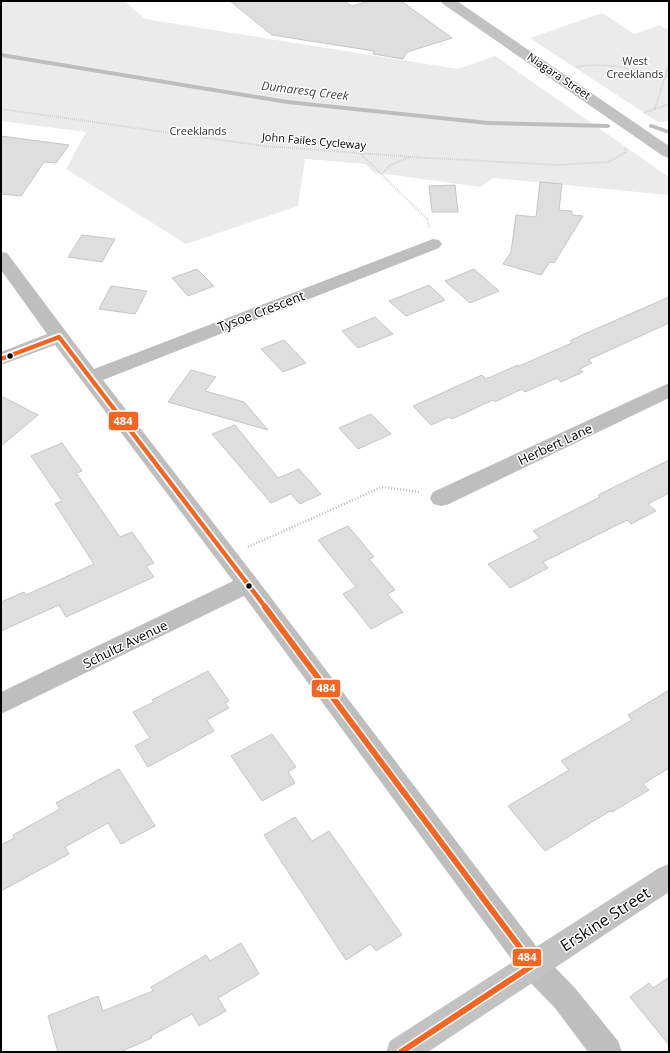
<svg xmlns="http://www.w3.org/2000/svg" width="670" height="1053" viewBox="0 0 670 1053" font-family="'Open Sans',sans-serif">
<style>
.green{fill:#ebebeb}
.lines{fill:none;stroke-linecap:round;stroke-linejoin:round}
.stream{fill:#bdbdbd;fill-rule:evenodd}
.building{fill:#dedede;stroke:#c6c6c6}
.path-far1{stroke:#b9b9b9;stroke-width:2;stroke-dasharray:0.5 1.5;stroke-linecap:butt}
.path{stroke:#b9b9b9;stroke-width:2.5;stroke-dasharray:1 2;stroke-linecap:butt}
.street{fill:#bebebe;fill-rule:evenodd}
.secondary{fill:#c2c2c2;fill-rule:evenodd}
.bus-1-far1-casing{stroke:#fff;stroke-width:8}
.bus-1-casing{stroke:#fff;stroke-width:9}
.bus-1-far1{stroke:#f26522;stroke-width:4.5}
.bus-1{stroke:#f26522;stroke-width:6}
.bus-dot{fill:#000;stroke:#fff;stroke-width:1.5}
.labels{text-anchor:middle;stroke-width:3;stroke-linejoin:round;paint-order:stroke}
.far-park-label{font-size:11px;fill:#313131;stroke:#fff}
.far-street-label{font-size:11px;fill:#000;stroke:#fff}
.far-water-label{font-size:12px;font-style:italic;fill:#424242;stroke:#fff}
.street-label{font-size:13px;fill:#000;stroke:#fff}
.near-street-label{font-size:16px;fill:#000;stroke:#fff}
.line-badge{stroke:#fff;stroke-width:1.5}
.badge-label{font-size:11px;text-anchor:middle;font-weight:bold;fill:#fff}
</style>
<rect width="100%" height="100%" fill="#fff"/>
<g class="green">
<polygon points="1,1 125,1 145,19 458,69 495,56 669,177 669,195 493,178 481,187 386,174 374,173 366,164 305,159 298,206 186,244 66,169 86,132 1,121"/>
<polygon points="602,13 634,34 660,25 666,29 669,28 669,121 658,122 530,38"/>
</g>
<g class="lines">
<g class="stream">
<polygon points="1,53 287,100 488,121 608,124 611,126 608,128 488,125 287,104 1,57"/>
<polygon points="651,124 669,130 669,134 649,127 649,125"/>
</g>
</g>
<g class="building">
<polygon points="230,1 344,1 352,6 369,1 401,1 452,38 407,52 403,59 373,54 374,51 272,35"/>
<polygon points="1,136 69,145 56,163 44,162 21,196 1,194"/>
<polygon points="540,182 562,184 559,210 572,211 572,215 583,216 554,263 550,262 541,275 503,264 511,252 516,215 536,217"/>
<polygon points="455,185 458,212 432,212 429,186"/>
<polygon points="82,235 115,239 102,262 68,257"/>
<polygon points="197,269 214,286 188,296 172,278"/>
<polygon points="474,269 499,291 470,303 445,281"/>
<polygon points="429,285 445,300 406,316 389,301"/>
<polygon points="111,286 147,291 135,314 99,309"/>
<polygon points="669,297 669,323 588,360 592,363 580,369 583,372 561,382 557,378 525,392 522,389 495,402 493,400 452,419 449,417 431,425 413,406 482,375 486,379 518,365 519,366 572,343 570,341 582,335"/>
<polygon points="375,317 393,334 358,348 342,331"/>
<polygon points="284,340 306,363 283,372 261,349"/>
<polygon points="191,370 216,377 205,391 244,402 268,430 168,402"/>
<polygon points="1,396 38,415 1,446"/>
<polygon points="371,414 391,434 358,449 339,428"/>
<polygon points="235,425 278,478 299,469 321,494 300,504 291,494 271,503 212,434"/>
<polygon points="62,443 82,471 76,473 120,537 132,532 154,563 146,566 154,577 66,617 59,605 1,631 1,602 24,592 26,595 94,564 55,504 62,501 31,456"/>
<polygon points="669,460 669,493 648,504 656,511 631,524 627,520 543,562 548,568 510,588 488,564 540,538 533,531 600,497 598,495"/>
<polygon points="348,526 374,557 369,559 395,590 387,594 403,612 371,629 343,594 356,587 318,540"/>
<polygon points="208,671 229,701 225,703 229,708 207,720 214,731 148,767 135,746 150,738 133,712 154,702 152,700"/>
<polygon points="669,690 669,768 643,784 649,790 612,812 610,811 545,851 508,806 569,770 561,761 632,720 628,715"/>
<polygon points="272,734 296,767 288,772 295,783 262,801 231,756"/>
<polygon points="119,769 155,826 121,844 108,823 65,847 69,854 1,891 1,845 14,838 13,835 60,809 56,803"/>
<polygon points="295,817 312,841 329,831 402,935 376,951 371,944 346,960 264,835"/>
<polygon points="241,943 259,974 218,998 226,1011 199,1026 192,1014 151,1036 152,1038 120,1052 58,1052 48,1016 98,996 103,1011 153,991 151,987 206,955 210,961"/>
<polygon points="669,977 669,1045 630,997 649,983 653,988"/>
</g>
<g class="lines">
<g class="path-far1">
<path d="M577,67C608,61 639,71 669,77"/>
<polyline points="655,108 669,64"/>
<polyline points="1,109 264,146 412,157 557,165 608,162 625,153 626,147"/>
<polyline points="644,113 669,104"/>
<polyline points="360,153 427,219 429,228"/>
<polyline points="382,174 390,165 410,157"/>
</g>
<polyline class="path" points="248,547 382,487 419,492"/>
<g class="street">
<polygon points="433,239 439,240 442,244 439,248 103,380 256,578 543,955 575,988 618,1041 622,1052 588,1052 555,1008 523,975 244,596 1,714 1,692 233,581 55,345 1,365 1,352 47,334 1,270 1,252 7,253 94,369"/>
<polygon points="669,383 669,398 449,504 441,506 433,504 430,498 433,492"/>
</g>
<g class="secondary">
<polygon points="441,1 457,1 669,146 669,158 663,156 443,4"/>
<polygon points="669,864 669,892 428,1052 386,1052 390,1041 659,868"/>
</g>
<g class="bus-1-far1-casing">
<polyline id="bus-1-far1" points="1,359 59,337 266,608"/>
</g>
<g class="bus-1-casing">
<polyline id="bus-1" points="265,607 533,965 401,1052"/>
</g>
<use href="#bus-1-far1" class="bus-1-far1"/>
<use href="#bus-1" class="bus-1"/>
</g>
<g class="bus-dot">
<circle cx="10" cy="356" r="3.5"/>
<circle cx="249" cy="586" r="3.5"/>
</g>
<g class="labels">
<g class="far-park-label">
<text x="635" y="65">West<tspan x="635" dy="13">Creeklands</tspan></text>
<text x="198" y="135">Creeklands</text>
</g>
<g class="far-street-label">
<text transform="translate(559 76) rotate(34)" y="4">Niagara Street</text>
<text transform="translate(314 141) rotate(5)" y="4">John Failes Cycleway</text>
</g>
<g class="far-water-label">
<text transform="translate(305 91) rotate(7)" y="4">Dumaresq Creek</text>
</g>
<g class="street-label">
<text transform="translate(261 311) rotate(-21)" y="5">Tysoe Crescent</text>
<text transform="translate(555 444) rotate(-25)" y="5">Herbert Lane</text>
<text transform="translate(125 644) rotate(-26)" y="5">Schultz Avenue</text>
</g>
<g class="near-street-label">
<text transform="translate(605 919) rotate(-33)" y="6">Erskine Street</text>
</g>
</g>
<g class="line-badge">
<rect x="108" y="411" width="31" height="20" rx="4" fill="#f26522"/>
<rect x="311" y="679" width="30" height="19" rx="4" fill="#f26522"/>
<rect x="512" y="948" width="30" height="19" rx="4" fill="#f26522"/>
</g>
<g class="badge-label">
<text x="123" y="425">484</text>
<text x="326" y="692">484</text>
<text x="527" y="961">484</text>
</g>
<rect width="670" height="1053" fill="none" stroke="#000000" stroke-width="4"/>
</svg>
